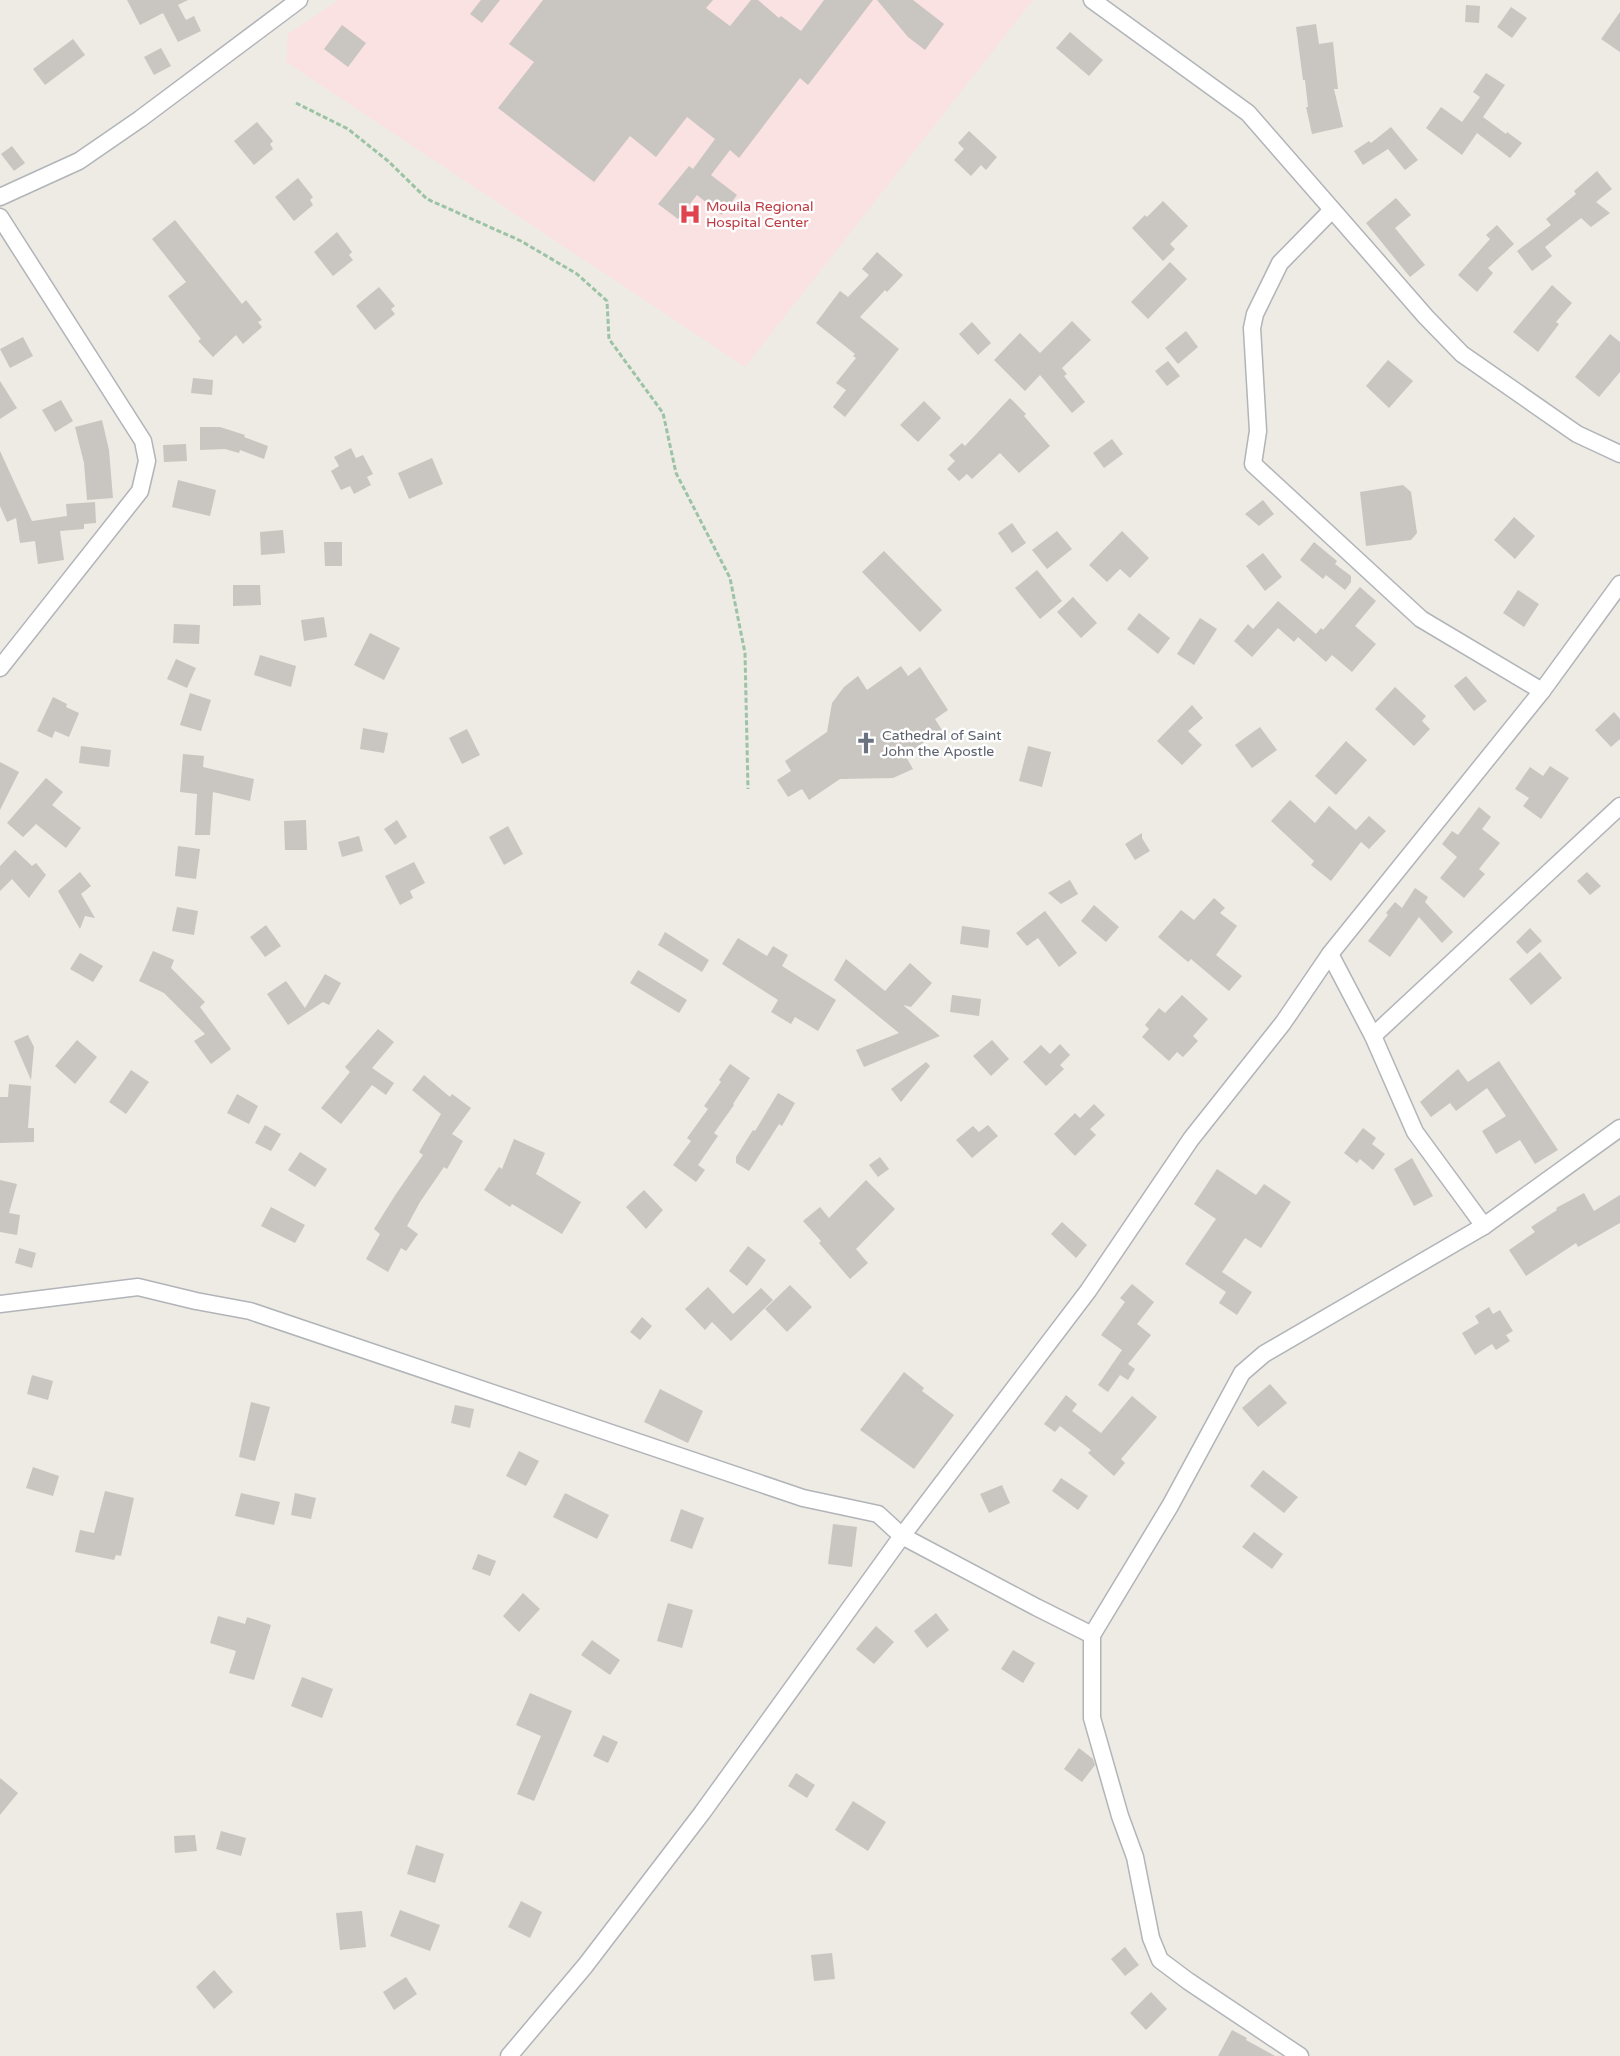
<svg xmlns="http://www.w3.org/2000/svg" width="1620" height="2056" viewBox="0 0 1620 2056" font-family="'Varela Round',sans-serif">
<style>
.medical{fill:#f9e2e1}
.building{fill:#c9c5c0}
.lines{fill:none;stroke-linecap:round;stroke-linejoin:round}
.street-casing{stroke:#b1b4b8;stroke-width:19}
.path{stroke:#9cc3a5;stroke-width:3;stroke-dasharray:5 2.5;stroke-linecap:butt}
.street{stroke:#fff;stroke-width:16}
.labels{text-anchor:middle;stroke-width:5;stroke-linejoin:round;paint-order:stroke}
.health-label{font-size:14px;fill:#be3a42;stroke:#fff;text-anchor:start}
.worship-label{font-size:14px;fill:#5b616d;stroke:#fff;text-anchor:start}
</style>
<rect width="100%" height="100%" fill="#edebe4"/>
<polygon class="medical" points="338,0 1033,0 745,367 286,62 288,34"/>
<g class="building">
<polygon points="127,0 188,0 178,5 186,20 194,16 201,31 178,42 163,13 140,25"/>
<polygon points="481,0 500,0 482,23 470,14"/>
<polygon points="543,0 713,0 706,8 730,26 751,0 758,0 779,18 781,16 801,31 824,0 873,0 808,85 800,78 739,158 730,150 711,175 737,195 722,215 697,195 678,219 658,204 689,166 693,169 715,139 687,117 656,157 630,136 594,182 498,108 534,62 509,44"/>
<polygon points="877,0 913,0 944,24 925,50 908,37"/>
<polygon points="1466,5 1480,6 1479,23 1465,22"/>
<polygon points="1511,7 1527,18 1512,38 1497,27"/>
<polygon points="1620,12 1620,52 1601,39"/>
<polygon points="1316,24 1319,44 1333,42 1338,89 1334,89 1343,127 1312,134 1306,107 1308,107 1305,80 1303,80 1296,27"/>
<polygon points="342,25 366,43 348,67 324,49"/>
<polygon points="1070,32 1103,60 1089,76 1056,48"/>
<polygon points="73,39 85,55 45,85 33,69"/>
<polygon points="161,48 171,66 154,75 144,57"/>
<polygon points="1486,73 1505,85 1483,117 1506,134 1507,132 1522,143 1510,158 1477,133 1462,155 1426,128 1441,107 1462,122 1480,97 1473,92"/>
<polygon points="257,122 273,141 270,144 273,149 254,165 234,141"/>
<polygon points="1391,127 1418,160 1405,170 1388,149 1363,165 1354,151 1369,141 1371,143"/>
<polygon points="969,131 997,157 986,170 981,165 971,176 954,160 964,149 958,143"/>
<polygon points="12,146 25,163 14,171 1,154"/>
<polygon points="1597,171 1612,189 1596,202 1610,213 1591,227 1581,218 1545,247 1552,256 1532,271 1517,251 1551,225 1546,219 1576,194 1574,191"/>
<polygon points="298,178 313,197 310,200 313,205 294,221 275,197"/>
<polygon points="1396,198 1411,215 1395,228 1425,265 1410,277 1366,223"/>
<polygon points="1163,201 1188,226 1170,244 1175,249 1163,261 1132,228 1145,215 1147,217"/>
<polygon points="175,220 242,304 246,300 262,320 258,322 262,327 243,344 236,335 213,357 198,341 201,339 168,296 186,282 152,239"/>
<polygon points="1497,225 1514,244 1488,268 1493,273 1477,292 1458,275 1490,239 1486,235"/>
<polygon points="337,232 352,252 349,255 353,260 333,276 314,252"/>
<polygon points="877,252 903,275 887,292 885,290 860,317 899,349 845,417 833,407 846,390 836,383 856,358 853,356 855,354 816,323 840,291 848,297 869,275 862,269"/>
<polygon points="1170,262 1187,279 1148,319 1131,302"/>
<polygon points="1552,285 1572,303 1556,322 1559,324 1538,352 1513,332"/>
<polygon points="379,287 395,306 391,309 395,314 375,330 356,306"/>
<polygon points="1072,321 1091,340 1062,368 1067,374 1064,376 1085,402 1072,413 1040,375 1025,391 994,360 1020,333 1040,353"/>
<polygon points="972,322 991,343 978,355 959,334"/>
<polygon points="1186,331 1198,347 1178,364 1165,348"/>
<polygon points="1610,334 1620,342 1620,372 1599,397 1575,377"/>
<polygon points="23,337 33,356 10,368 0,349"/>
<polygon points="1388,360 1413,381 1389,408 1366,386"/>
<polygon points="1168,361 1180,376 1167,386 1155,371"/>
<polygon points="193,378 213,380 212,395 191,393"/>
<polygon points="0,381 17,408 0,419"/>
<polygon points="1010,398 1026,414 1024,416 1050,446 1019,473 1000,453 972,479 967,474 959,481 947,469 955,461 949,455 962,443 965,446"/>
<polygon points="61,400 73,421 55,432 42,410"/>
<polygon points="924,401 941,418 918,442 900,425"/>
<polygon points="102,420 109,450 113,498 87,500 84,463 75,427"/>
<polygon points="200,427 220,427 245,435 244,437 268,446 264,459 240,450 239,453 225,449 200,450"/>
<polygon points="1112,439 1123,454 1104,468 1093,453"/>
<polygon points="186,444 187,461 164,462 163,445"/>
<polygon points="351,448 356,458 363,455 373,474 367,477 371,485 354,494 350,486 341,490 331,471 339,466 334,457"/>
<polygon points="0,451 32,521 67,516 66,504 95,502 96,523 84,524 84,529 60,531 64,560 38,564 35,541 20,543 16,518 7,522 0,506"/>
<polygon points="432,458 443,484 409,499 398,473"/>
<polygon points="178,480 216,490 210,516 172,507"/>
<polygon points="1403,485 1411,492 1417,533 1411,540 1366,546 1360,492"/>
<polygon points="1263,500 1274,514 1259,526 1245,514"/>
<polygon points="1514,517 1535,536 1515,559 1494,540"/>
<polygon points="1012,523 1026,543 1012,553 998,533"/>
<polygon points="283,530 285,553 261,555 260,532"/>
<polygon points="1057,531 1072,549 1047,569 1032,550"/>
<polygon points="1122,531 1149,558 1130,578 1120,569 1107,582 1089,565"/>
<polygon points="324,542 342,542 342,566 325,566"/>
<polygon points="1314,542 1337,561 1335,564 1351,576 1351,582 1345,590 1326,575 1323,579 1300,560"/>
<polygon points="884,551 942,610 920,632 862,572"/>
<polygon points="1263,553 1282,577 1265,591 1246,566"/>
<polygon points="1037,570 1062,601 1040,619 1015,588"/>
<polygon points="233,585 260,585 261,605 233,606"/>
<polygon points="1360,587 1376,601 1355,626 1376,644 1352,672 1332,655 1326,662 1298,637 1294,642 1278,628 1252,657 1234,641 1248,624 1253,629 1278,601 1316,634 1321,628 1323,630"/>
<polygon points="1518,590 1539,604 1524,627 1503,613"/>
<polygon points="1073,597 1097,623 1081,638 1057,612"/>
<polygon points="1139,613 1170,638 1158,654 1127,629"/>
<polygon points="324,617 327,637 304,641 301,620"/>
<polygon points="1200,618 1217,629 1194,665 1177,654"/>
<polygon points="174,624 200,625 199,644 173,643"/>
<polygon points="370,633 400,648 384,680 354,665"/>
<polygon points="260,655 296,666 291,687 254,675"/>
<polygon points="176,659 196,668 187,688 167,679"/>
<polygon points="901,666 908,676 920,667 948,710 935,719 942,730 905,755 913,769 893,778 840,779 809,800 802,789 788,797 777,780 791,771 785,761 827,732 832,703 844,687 858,676 867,690"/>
<polygon points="1466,676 1487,701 1474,711 1454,686"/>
<polygon points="1395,687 1426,716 1422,721 1430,729 1414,746 1375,709"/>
<polygon points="190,693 211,700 201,731 180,725"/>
<polygon points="53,697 67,704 66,707 79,713 69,737 55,731 52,738 37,731"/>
<polygon points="1192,705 1203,718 1188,731 1202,745 1182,765 1157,741"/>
<polygon points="1614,712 1620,719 1620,739 1611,747 1595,730"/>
<polygon points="1260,727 1277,750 1252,768 1235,745"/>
<polygon points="363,728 388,733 384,753 360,749"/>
<polygon points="467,729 480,755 462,764 449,738"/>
<polygon points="1346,741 1367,760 1336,795 1315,776"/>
<polygon points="81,746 111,750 109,767 79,763"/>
<polygon points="1028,746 1051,752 1042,787 1019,781"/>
<polygon points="183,754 204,756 203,767 254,779 250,801 213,792 210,835 195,835 197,794 180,792"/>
<polygon points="0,762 19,772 0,810"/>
<polygon points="1550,766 1569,778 1541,819 1523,806 1529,798 1515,789 1530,767 1543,776"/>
<polygon points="46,778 63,792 52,805 81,828 66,848 36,824 23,837 7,823"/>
<polygon points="1290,800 1315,823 1329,806 1356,830 1369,816 1386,831 1369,849 1361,842 1331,881 1311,865 1314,861 1271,821"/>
<polygon points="1479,807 1491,817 1482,829 1500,843 1479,869 1485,874 1464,898 1440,878 1457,857 1442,844 1452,831 1458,835"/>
<polygon points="306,820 307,850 285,850 284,821"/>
<polygon points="397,820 407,837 395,845 384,829"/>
<polygon points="508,826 523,854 504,865 489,837"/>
<polygon points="1142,833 1142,838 1150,851 1135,860 1125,844"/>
<polygon points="359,836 363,851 342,857 338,842"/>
<polygon points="178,846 200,849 196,879 175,876"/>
<polygon points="15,850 32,866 36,863 46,875 29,898 12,879 0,891 0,866"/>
<polygon points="414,862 425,883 410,891 413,898 400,905 385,876"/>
<polygon points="80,872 91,886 81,894 95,918 85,916 80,929 58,891"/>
<polygon points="1587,872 1601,886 1590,895 1577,881"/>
<polygon points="1070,880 1078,894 1061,904 1048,893"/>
<polygon points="1415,888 1428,897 1425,902 1453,932 1442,943 1419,917 1390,957 1368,941 1388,915 1386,913 1395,902 1402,908"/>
<polygon points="1214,898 1225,908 1220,913 1237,926 1216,955 1242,976 1229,991 1191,959 1188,962 1158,937 1181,910 1194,920"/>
<polygon points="1094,905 1119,927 1106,942 1081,921"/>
<polygon points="177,907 198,911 194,935 172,931"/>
<polygon points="1045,911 1077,953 1059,967 1038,938 1027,946 1016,933"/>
<polygon points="266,925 281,946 265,957 250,937"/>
<polygon points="962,926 990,930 988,948 960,944"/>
<polygon points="1530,928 1542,941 1527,954 1516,942"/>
<polygon points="665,932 709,960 702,972 658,945"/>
<polygon points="738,938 767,956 773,946 788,955 782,966 836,1000 818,1031 795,1017 791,1024 771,1012 778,1000 722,964"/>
<polygon points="153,951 174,960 171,968 205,1002 200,1007 231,1049 211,1064 194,1041 205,1034 164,993 139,981"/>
<polygon points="1540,952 1562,978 1531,1005 1509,979"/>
<polygon points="80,953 103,966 93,982 70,969"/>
<polygon points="846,959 885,991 910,963 932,983 911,1007 903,1005 940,1036 864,1067 856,1050 899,1033 834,980"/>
<polygon points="638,970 687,1000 679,1013 630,983"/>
<polygon points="325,974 341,983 329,1005 323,1002 288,1025 267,994 286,981 305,1008"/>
<polygon points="952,995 981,999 979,1016 950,1012"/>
<polygon points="1182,995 1208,1019 1193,1036 1198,1041 1183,1057 1177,1052 1169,1061 1142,1037 1149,1029 1145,1025 1159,1008 1165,1013"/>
<polygon points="378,1029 394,1042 372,1068 394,1083 386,1095 372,1085 341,1124 321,1108 350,1072 345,1067"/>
<polygon points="28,1035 34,1047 31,1080 14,1041"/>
<polygon points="77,1040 97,1057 75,1084 55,1066"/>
<polygon points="992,1040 1009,1059 991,1076 973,1056"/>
<polygon points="1060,1044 1070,1055 1060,1065 1064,1069 1046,1086 1023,1062 1041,1045 1050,1054"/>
<polygon points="1499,1061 1558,1150 1535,1164 1520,1140 1496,1154 1482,1131 1506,1116 1487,1088 1456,1111 1450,1103 1431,1117 1420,1102 1458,1069 1468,1082"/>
<polygon points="926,1062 930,1066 901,1102 891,1089"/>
<polygon points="730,1064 750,1078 733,1104 734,1105 714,1133 718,1136 698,1165 705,1170 696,1182 673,1165 691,1141 687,1138 708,1109 704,1106 721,1082 719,1080"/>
<polygon points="131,1070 149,1082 126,1114 109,1102"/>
<polygon points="424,1075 450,1097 452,1094 471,1108 452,1134 463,1141 447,1169 444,1167 420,1202 407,1226 418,1234 406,1251 401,1248 388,1272 366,1259 380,1234 374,1229 396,1194 423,1155 419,1152 441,1114 412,1090"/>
<polygon points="9,1084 31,1086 28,1128 34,1128 34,1142 0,1143 0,1097 8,1097"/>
<polygon points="778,1093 795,1103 782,1126 779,1124 749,1171 736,1163 736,1157 753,1130 755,1131"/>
<polygon points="237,1094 258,1106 249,1124 227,1113"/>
<polygon points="1094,1104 1105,1115 1090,1129 1096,1135 1075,1156 1054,1134 1075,1113 1080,1118"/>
<polygon points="265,1125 281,1134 271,1151 255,1143"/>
<polygon points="988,1125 998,1136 972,1158 956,1140 973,1126 979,1132"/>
<polygon points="1363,1128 1376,1138 1372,1144 1385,1154 1373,1170 1360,1159 1357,1163 1344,1153"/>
<polygon points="514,1139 545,1153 536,1174 581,1202 562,1234 512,1204 510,1207 484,1190 499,1167 502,1169"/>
<polygon points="300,1152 327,1169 315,1187 288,1170"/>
<polygon points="880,1157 889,1169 878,1177 869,1165"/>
<polygon points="1412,1158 1433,1196 1414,1206 1394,1169"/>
<polygon points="1217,1169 1256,1195 1264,1184 1291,1202 1261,1248 1245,1238 1222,1272 1252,1292 1237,1315 1219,1303 1226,1292 1185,1264 1216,1219 1194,1204"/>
<polygon points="0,1180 17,1184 9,1213 20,1215 17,1235 0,1232"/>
<polygon points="866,1180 895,1209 856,1249 868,1263 850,1279 819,1243 821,1241 803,1221 820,1207 829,1218"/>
<polygon points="644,1190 663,1210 646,1229 626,1207"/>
<polygon points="1584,1193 1594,1211 1620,1195 1620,1223 1578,1247 1576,1243 1526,1276 1509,1250 1535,1232 1531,1227 1557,1210 1556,1208"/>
<polygon points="271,1207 305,1225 295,1243 261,1226"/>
<polygon points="1062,1222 1087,1245 1076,1258 1051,1234"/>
<polygon points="748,1246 766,1260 747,1286 729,1271"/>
<polygon points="19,1248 36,1253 32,1268 15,1263"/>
<polygon points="1132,1284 1154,1302 1137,1324 1151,1335 1128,1364 1135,1369 1128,1380 1120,1375 1108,1392 1098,1385 1122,1350 1101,1335 1125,1302 1120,1298"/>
<polygon points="790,1285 812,1307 787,1332 765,1309"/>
<polygon points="708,1287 733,1314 761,1288 773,1300 731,1341 712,1322 705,1330 685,1309"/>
<polygon points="1489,1307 1493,1314 1500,1310 1513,1331 1506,1335 1510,1341 1496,1350 1492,1344 1475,1355 1462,1333 1479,1323 1475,1316"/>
<polygon points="642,1317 652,1326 640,1340 630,1332"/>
<polygon points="904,1372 924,1388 922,1391 954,1415 914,1469 860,1430"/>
<polygon points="32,1375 53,1381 48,1400 27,1394"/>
<polygon points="1270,1384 1287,1403 1258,1427 1242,1408"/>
<polygon points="660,1389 703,1411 688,1443 644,1422"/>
<polygon points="1066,1395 1077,1404 1072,1411 1101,1433 1132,1396 1157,1417 1121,1459 1125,1463 1114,1476 1088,1453 1091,1450 1060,1426 1055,1432 1044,1424"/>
<polygon points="251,1402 270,1407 255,1461 239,1457"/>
<polygon points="455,1405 474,1409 470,1428 451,1423"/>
<polygon points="519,1451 539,1461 526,1486 506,1476"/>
<polygon points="33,1467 59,1476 53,1496 26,1488"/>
<polygon points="1263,1470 1298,1497 1284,1513 1250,1486"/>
<polygon points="1061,1478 1088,1496 1078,1510 1052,1491"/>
<polygon points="1002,1485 1010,1503 989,1513 980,1494"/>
<polygon points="105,1491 134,1498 121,1556 116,1555 114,1560 75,1552 80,1530 94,1533"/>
<polygon points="241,1493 280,1502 274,1525 235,1516"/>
<polygon points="295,1493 316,1498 311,1519 291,1515"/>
<polygon points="565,1493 609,1515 597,1539 553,1517"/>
<polygon points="681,1509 704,1518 692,1549 670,1541"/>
<polygon points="833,1524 857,1527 852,1567 828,1564"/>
<polygon points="1254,1532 1283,1554 1272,1569 1242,1547"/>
<polygon points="478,1554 496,1561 490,1576 472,1569"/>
<polygon points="523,1593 540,1609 519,1632 503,1616"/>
<polygon points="668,1603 693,1610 682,1648 657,1641"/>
<polygon points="936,1613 949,1630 927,1648 914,1631"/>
<polygon points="218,1616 245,1624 247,1617 271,1625 254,1680 229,1673 236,1651 210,1643"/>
<polygon points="876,1626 894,1642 874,1664 856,1649"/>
<polygon points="592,1640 620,1660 610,1675 581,1655"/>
<polygon points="1013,1650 1035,1663 1023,1683 1001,1669"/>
<polygon points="302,1677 333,1689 322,1718 291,1706"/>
<polygon points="530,1693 572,1711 534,1801 517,1794 541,1736 516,1725"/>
<polygon points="603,1735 618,1742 608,1763 593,1756"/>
<polygon points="1079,1748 1093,1759 1095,1765 1082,1782 1064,1769"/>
<polygon points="796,1773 815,1785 807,1798 788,1786"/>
<polygon points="0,1778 18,1793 0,1815"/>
<polygon points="853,1801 886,1822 868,1851 835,1830"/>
<polygon points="221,1831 246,1838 241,1856 216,1849"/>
<polygon points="195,1835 197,1851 175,1853 174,1836"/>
<polygon points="416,1845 444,1854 435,1883 407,1874"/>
<polygon points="521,1901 542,1912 530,1938 508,1927"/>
<polygon points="400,1910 440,1925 430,1951 390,1936"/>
<polygon points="362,1911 366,1947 340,1950 336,1913"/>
<polygon points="1125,1947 1139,1965 1125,1976 1111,1959"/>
<polygon points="832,1953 835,1979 814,1981 811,1955"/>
<polygon points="214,1970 233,1992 214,2009 196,1987"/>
<polygon points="406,1977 417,1994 394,2010 383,1992"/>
<polygon points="1151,1992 1167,2009 1146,2030 1130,2013"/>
<polygon points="1232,2030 1247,2038 1246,2040 1275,2056 1218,2056"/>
</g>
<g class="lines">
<g class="street-casing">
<g id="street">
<polyline points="1092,0 1248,113 1426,317 1462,354 1577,434 1620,454"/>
<polyline points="0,197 79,161 140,119 299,0"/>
<polyline points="1332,210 1280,263 1255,314 1252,328 1258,431 1253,464 1421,619 1542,691"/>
<polyline points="0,217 143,441 147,461 140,491 0,668"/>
<polyline points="1330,954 1373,1036 1415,1132 1484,1226"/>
<polyline points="1373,1036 1620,806"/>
<polyline points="0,1304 138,1287 196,1301 250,1311 803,1498 878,1514 902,1536 1036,1607 1092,1635"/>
<polyline points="509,2056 585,1966 702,1813 902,1536 1088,1291 1191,1139 1283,1023 1330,954 1542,691 1620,584"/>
<polyline points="1300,2056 1188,1981 1160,1960 1151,1938 1135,1857 1120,1816 1092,1718 1092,1635 1170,1506 1242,1373 1264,1354 1484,1226 1620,1128"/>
</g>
</g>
<polyline class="path" points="296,103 348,129 388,161 427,199 521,241 577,274 607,301 609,339 663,413 676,473 730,578 745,653 748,789"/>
<use href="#street" class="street"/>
</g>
<defs>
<g id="hospital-bare" transform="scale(1.725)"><path d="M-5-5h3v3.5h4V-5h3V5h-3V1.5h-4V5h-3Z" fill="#e0444e" stroke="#fff" stroke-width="2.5" paint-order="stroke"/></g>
<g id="church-bare" transform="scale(1.725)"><path d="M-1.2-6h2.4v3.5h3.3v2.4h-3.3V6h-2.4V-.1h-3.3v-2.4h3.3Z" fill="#6b7280" stroke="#fff" stroke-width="2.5" paint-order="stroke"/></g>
</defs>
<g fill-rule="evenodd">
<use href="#hospital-bare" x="690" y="214"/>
<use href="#church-bare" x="866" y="743"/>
</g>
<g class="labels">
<g class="health-label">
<text x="706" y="211">Mouila Regional<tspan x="706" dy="16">Hospital Center</tspan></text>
</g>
<g class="worship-label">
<text x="882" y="740">Cathedral of Saint<tspan x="882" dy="16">John the Apostle</tspan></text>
</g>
</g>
</svg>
